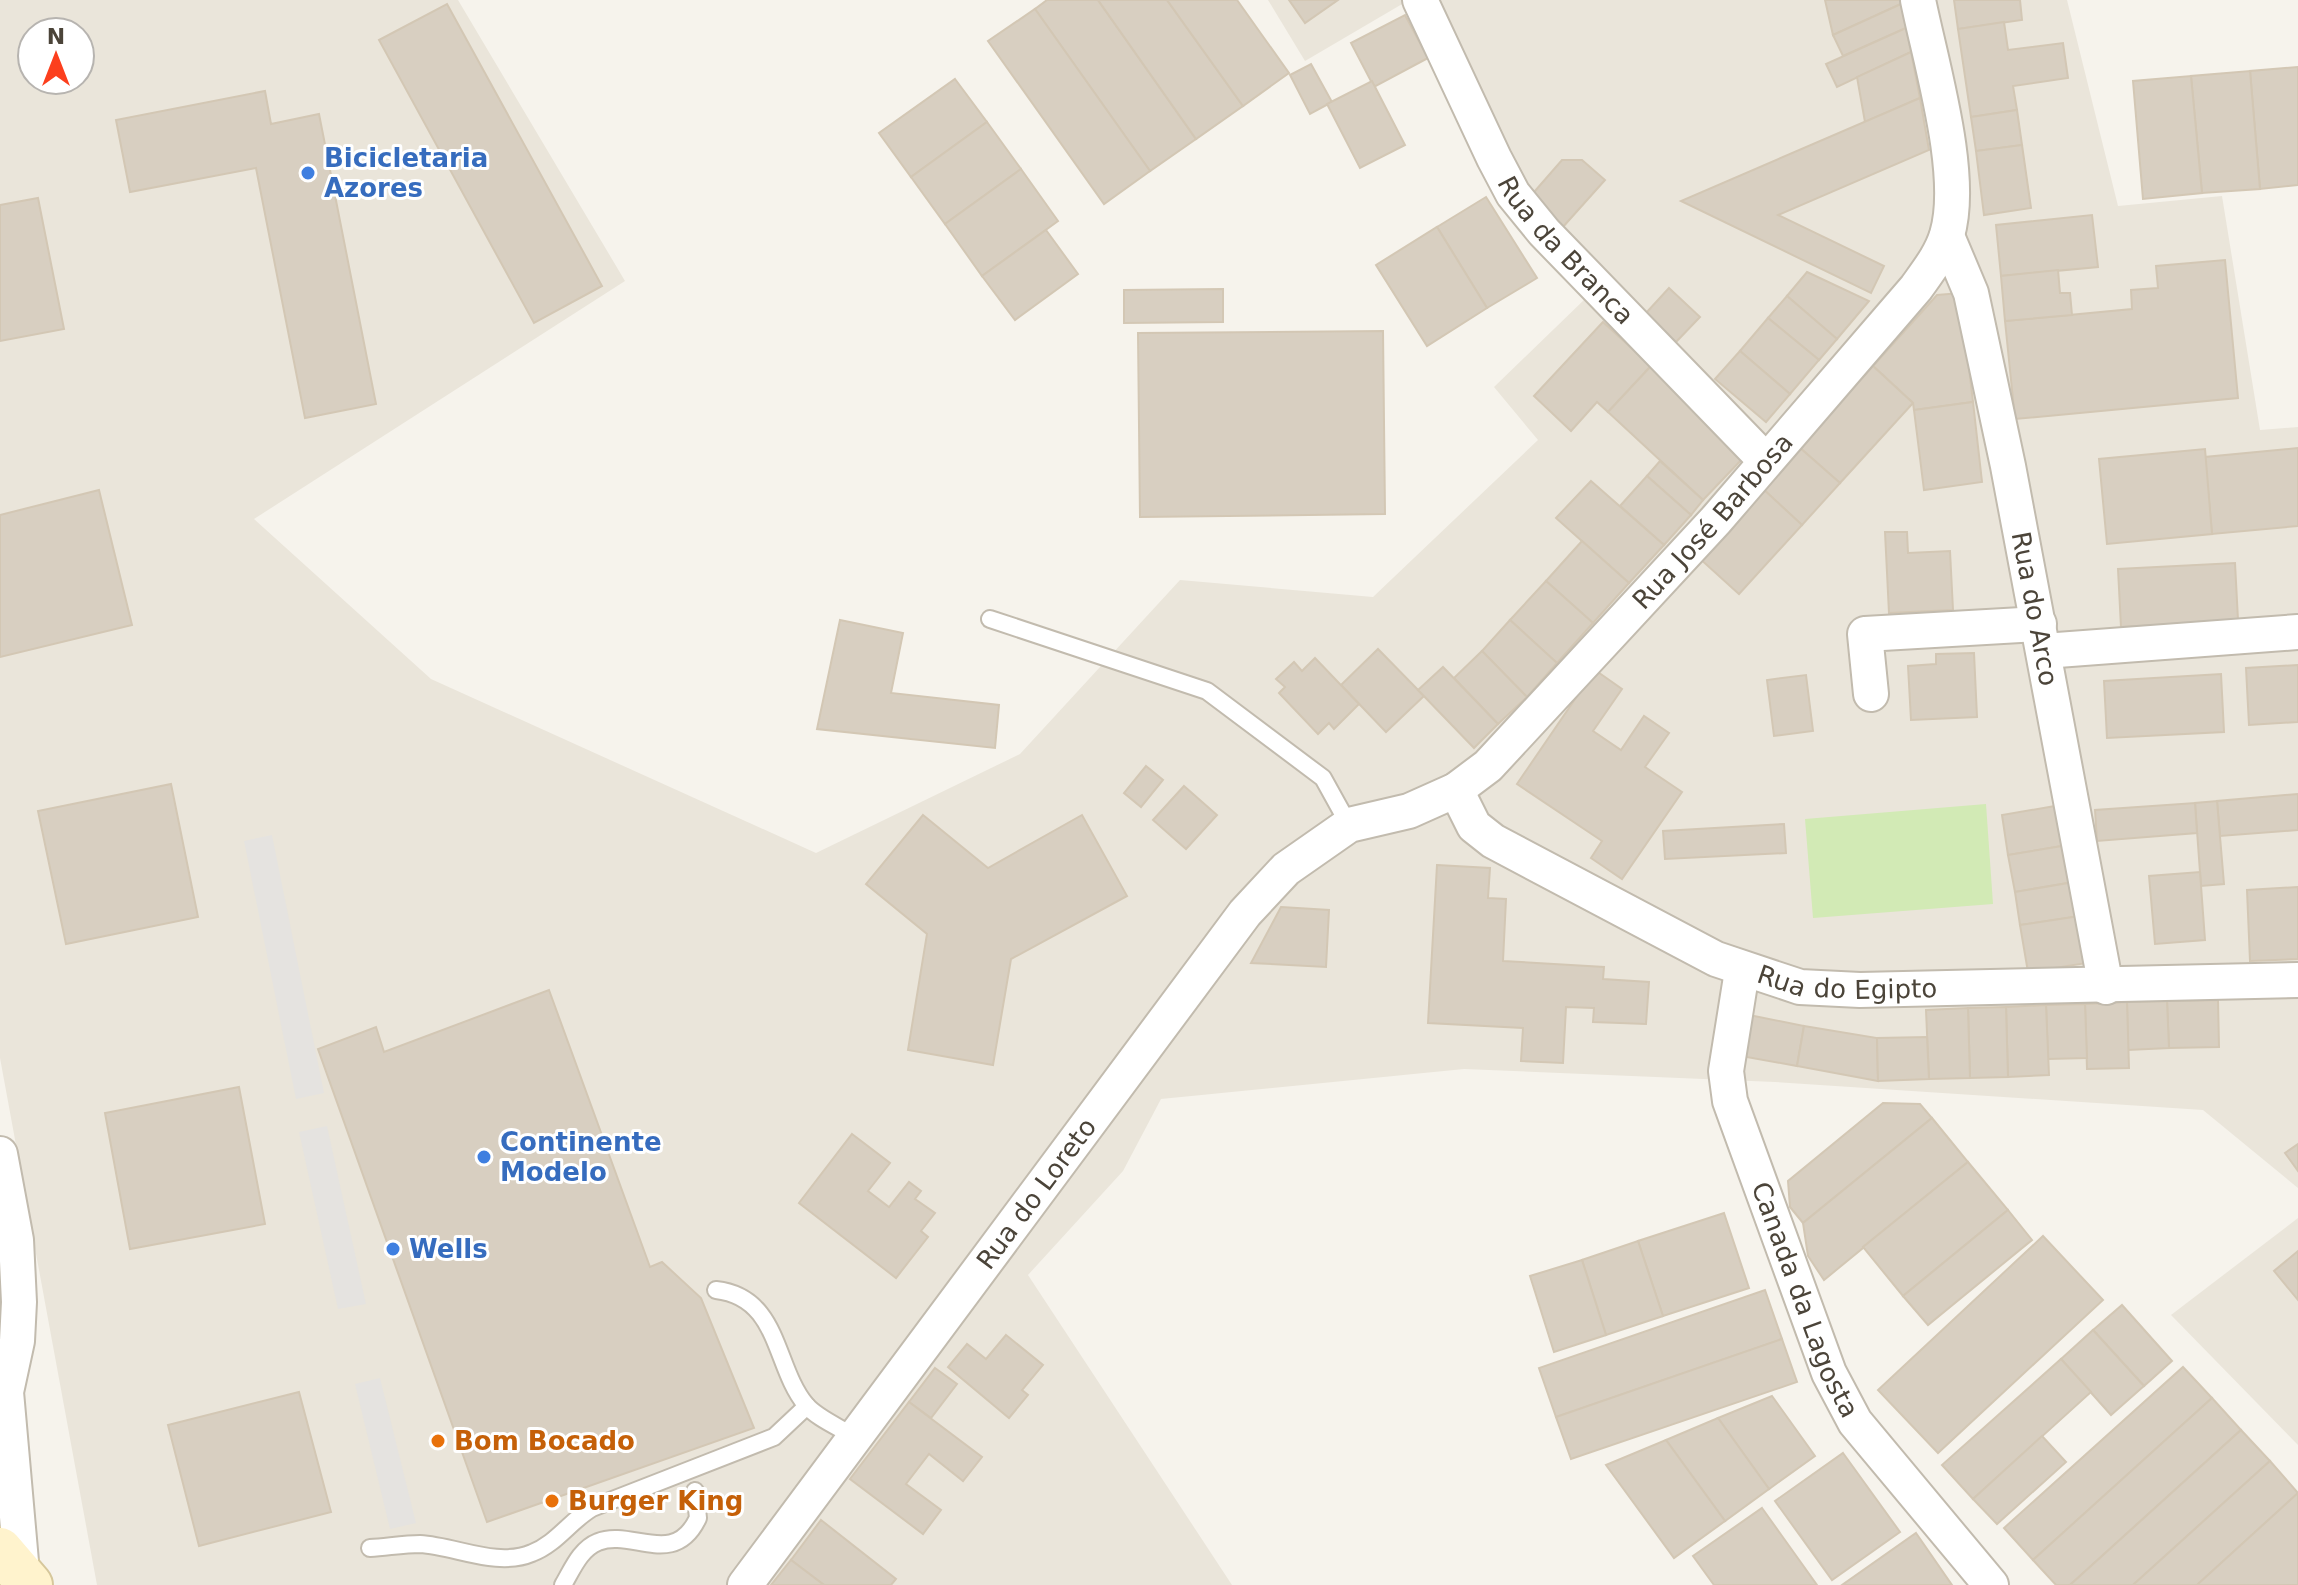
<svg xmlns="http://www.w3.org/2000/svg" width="2298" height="1585" viewBox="0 0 2298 1585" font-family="'DejaVu Sans',sans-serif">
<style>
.residential{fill:#eae5da;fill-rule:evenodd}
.green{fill:#d2eab5}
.parking{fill:#e5e3e0}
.building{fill:#d8cfc1;stroke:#d3c7b4;stroke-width:2}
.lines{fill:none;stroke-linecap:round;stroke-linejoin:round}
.service-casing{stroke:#c2bbae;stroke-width:20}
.minor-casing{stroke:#c2bbae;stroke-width:38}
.secondary-casing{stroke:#d6c79b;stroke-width:48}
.service{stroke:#fff;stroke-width:16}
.minor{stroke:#fff;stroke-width:34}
.secondary{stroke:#fff3cd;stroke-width:44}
.shop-dot{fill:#3f7fe0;stroke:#fff;stroke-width:3}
.food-dot{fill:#e8710a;stroke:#fff;stroke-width:3}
.labels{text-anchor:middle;stroke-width:6;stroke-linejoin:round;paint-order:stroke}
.shop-label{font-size:26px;font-weight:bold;fill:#366cbe;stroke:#fff;text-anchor:start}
.street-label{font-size:26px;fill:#4b4439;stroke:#fff}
.food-label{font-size:26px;font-weight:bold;fill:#c56008;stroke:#fff;text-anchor:start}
</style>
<rect width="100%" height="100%" fill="#f6f3ec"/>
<g class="residential">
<path d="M0,0H458L625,281L254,519L431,679L816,853L1020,754L1180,580L1373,597L1538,440L1494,387L1586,298L1493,193L1414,0H2067L2118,206L2222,196L2260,430L2298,427V1188L2203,1110L1775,1082L1464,1069L1161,1099L1123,1171L1028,1275L1232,1585H97L0,1058ZM32,32H80V80H32Z"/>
<polygon points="1268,0 1409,0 1305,61"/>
<polygon points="2298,1218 2298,1445 2171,1315"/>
</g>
<polygon class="green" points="1986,804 1993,904 1813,918 1805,819"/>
<g class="parking">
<polygon points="272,835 324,1093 296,1099 244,841"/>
<polygon points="327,1126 366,1304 338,1309 299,1132"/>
<polygon points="380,1378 416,1523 390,1529 355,1384"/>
</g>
<g class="building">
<polygon points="1047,0 1098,0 1196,139 1150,171 1035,9"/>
<polygon points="1098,0 1167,0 1243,106 1196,139"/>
<polygon points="1167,0 1237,0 1289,73 1243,106"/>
<polygon points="1289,0 1338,0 1305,23"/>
<polygon points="1825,0 1901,0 1901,4 1833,35"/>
<polygon points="1954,0 2020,0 2022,20 1958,29"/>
<polygon points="447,4 602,286 534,323 379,40"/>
<polygon points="1901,4 1906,28 1843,56 1833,35"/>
<polygon points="1035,9 1150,171 1104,204 988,41"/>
<polygon points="1405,15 1428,58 1374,87 1351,43"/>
<polygon points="2004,22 2008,50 2063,43 2068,78 2013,86 2017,110 1971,117 1958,29"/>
<polygon points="1906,28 1911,52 1837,87 1826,64"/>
<polygon points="1911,52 1920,98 1865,122 1857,77"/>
<polygon points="1311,64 1332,102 1310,114 1290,75"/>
<polygon points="2298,67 2298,185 2260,189 2250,71"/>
<polygon points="2250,71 2260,189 2202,193 2191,76"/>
<polygon points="2191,76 2202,193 2143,199 2133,81"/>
<polygon points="955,79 987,122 911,177 879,133"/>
<polygon points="1372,81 1405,145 1360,168 1327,104"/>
<polygon points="265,91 271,124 319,114 376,404 305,418 256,168 130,192 116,120"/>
<polygon points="1920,98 1929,150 1778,215 1884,266 1871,293 1681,201"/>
<polygon points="2017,110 2022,145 1976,151 1971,117"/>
<polygon points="987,122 1021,169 945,224 911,177"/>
<polygon points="2022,145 2031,208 1984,215 1976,151"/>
<polygon points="1562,160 1582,160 1605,180 1562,228 1528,199"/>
<polygon points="1021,169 1058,221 982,276 945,224"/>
<polygon points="1486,197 1537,278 1487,308 1437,227"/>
<polygon points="38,198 64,329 0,341 0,205"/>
<polygon points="2092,215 2098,267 2001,276 1996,225"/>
<polygon points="1437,227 1487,308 1427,346 1376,265"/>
<polygon points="1046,230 1078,274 1015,320 982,276"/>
<polygon points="2225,260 2238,398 2015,419 2005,321 2132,309 2131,290 2158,288 2156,266"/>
<polygon points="2058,270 2060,293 2070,293 2072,315 2005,321 2001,276"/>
<polygon points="1807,272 1869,301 1837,339 1787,296"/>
<polygon points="1669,288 1700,317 1676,342 1646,313"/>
<polygon points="1223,289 1223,322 1124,323 1124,290"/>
<polygon points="1960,293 1973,402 1914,410 1913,403 1873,366 1937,295"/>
<polygon points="1787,296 1837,339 1819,360 1768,318"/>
<polygon points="1768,318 1819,360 1790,394 1740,351"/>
<polygon points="1603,322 1651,366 1608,412 1597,402 1571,431 1534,396"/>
<polygon points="1383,331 1385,514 1140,517 1138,333"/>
<polygon points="1740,351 1790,394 1766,422 1715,379"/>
<polygon points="1651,366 1746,455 1703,500 1608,412"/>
<polygon points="1873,366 1913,403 1840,483 1799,447"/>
<polygon points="1973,402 1982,482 1924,490 1914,410"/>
<polygon points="1799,447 1840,483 1802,525 1762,488"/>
<polygon points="2298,448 2298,526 2212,534 2205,457"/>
<polygon points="2205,449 2212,534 2107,544 2099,459"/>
<polygon points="1660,461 1703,500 1691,515 1647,476"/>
<polygon points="1647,476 1691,515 1664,545 1620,506"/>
<polygon points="1591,481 1664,545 1629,583 1556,518"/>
<polygon points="1762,488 1802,525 1739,594 1698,557"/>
<polygon points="99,490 132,625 0,657 0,515"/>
<polygon points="1885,532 1907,532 1908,553 1950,551 1953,610 1889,613"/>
<polygon points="1582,541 1629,583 1593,623 1546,581"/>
<polygon points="2235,563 2238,620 2121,627 2118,569"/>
<polygon points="1546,581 1593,623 1557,663 1510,620"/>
<polygon points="840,620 903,633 891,693 999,705 995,748 817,729"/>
<polygon points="1510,620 1557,663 1527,697 1482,651"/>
<polygon points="1378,649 1424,696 1386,732 1341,685"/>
<polygon points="1482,651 1527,697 1498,724 1454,678"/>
<polygon points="1974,653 1977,717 1911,720 1908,666 1936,664 1936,654"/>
<polygon points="1315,658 1359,704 1334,729 1329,723 1318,734 1279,693 1285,687 1276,679 1294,662 1302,671"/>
<polygon points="2298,665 2298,722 2249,725 2246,668"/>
<polygon points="1443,667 1498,724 1474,748 1418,690"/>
<polygon points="1595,670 1622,689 1593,731 1621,750 1644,716 1669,733 1645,767 1682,792 1622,879 1591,858 1602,841 1517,784"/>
<polygon points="2221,674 2224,732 2107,738 2104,681"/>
<polygon points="1806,675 1813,731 1774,736 1767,680"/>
<polygon points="1146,766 1163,780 1141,807 1124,793"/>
<polygon points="171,784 198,917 66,944 38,811"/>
<polygon points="1184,786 1217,815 1186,849 1153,820"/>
<polygon points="2298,794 2298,830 2220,836 2217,801"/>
<polygon points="2217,801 2224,884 2201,886 2195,803"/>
<polygon points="2195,803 2197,833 2097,841 2095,810"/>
<polygon points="2061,805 2068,845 2008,855 2002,815"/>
<polygon points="923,815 988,868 1082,815 1127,896 1011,959 993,1065 908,1050 927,934 866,884"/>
<polygon points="1784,824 1786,853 1665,859 1663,831"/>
<polygon points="2068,845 2074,882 2015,892 2008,855"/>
<polygon points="1437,865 1490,868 1488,898 1506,899 1503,961 1604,967 1603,979 1649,982 1646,1024 1593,1022 1594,1008 1566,1007 1563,1063 1521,1061 1523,1028 1428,1023"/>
<polygon points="2200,872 2205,940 2155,944 2149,876"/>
<polygon points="2074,882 2080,916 2020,925 2015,892"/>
<polygon points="2298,887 2298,959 2250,961 2247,890"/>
<polygon points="1281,907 1329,910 1326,967 1251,963"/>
<polygon points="2080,916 2087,963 2028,972 2020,925"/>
<polygon points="549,990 650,1267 662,1262 701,1298 754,1428 487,1522 318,1049 376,1027 384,1052"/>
<polygon points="2218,1000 2219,1047 2169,1048 2167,1001"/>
<polygon points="2167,1001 2169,1048 2128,1050 2127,1002"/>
<polygon points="2127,1002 2129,1068 2087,1069 2085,1004"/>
<polygon points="2085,1004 2087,1058 2048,1059 2046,1005"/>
<polygon points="2046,1005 2049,1075 2008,1077 2006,1007"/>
<polygon points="2006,1007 2008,1077 1970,1078 1968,1008"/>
<polygon points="1968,1008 1970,1078 1929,1079 1926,1010"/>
<polygon points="1749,1015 1804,1026 1797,1066 1741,1056"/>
<polygon points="1804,1026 1877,1038 1878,1081 1797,1066"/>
<polygon points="1927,1037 1929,1079 1878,1081 1877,1038"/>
<polygon points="239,1087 265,1224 130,1249 105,1113"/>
<polygon points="1883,1103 1920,1104 1932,1118 1803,1223 1790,1207 1788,1181"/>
<polygon points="1932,1118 1968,1162 1824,1280 1808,1256 1803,1223"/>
<polygon points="852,1134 890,1163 868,1191 889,1207 909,1182 921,1191 915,1199 935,1213 921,1231 928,1237 896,1278 799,1203"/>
<polygon points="2298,1144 2298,1171 2285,1153"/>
<polygon points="1968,1162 2008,1210 1903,1296 1863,1247"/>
<polygon points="2008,1210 2032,1240 1928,1325 1903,1296"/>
<polygon points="1724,1213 1749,1288 1663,1316 1638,1241"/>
<polygon points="2043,1236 2103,1300 1938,1453 1878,1390"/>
<polygon points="1638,1241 1663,1316 1606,1335 1582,1260"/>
<polygon points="2298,1251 2298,1300 2274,1271"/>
<polygon points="1582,1260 1606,1335 1554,1352 1530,1276"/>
<polygon points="1765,1290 1782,1339 1556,1417 1539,1368"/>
<polygon points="2122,1305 2172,1361 2144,1386 2093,1330"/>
<polygon points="2093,1330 2144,1386 2111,1415 2061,1359"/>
<polygon points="1006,1335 1043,1365 1022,1390 1028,1395 1009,1418 948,1367 967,1344 986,1359"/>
<polygon points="1782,1339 1797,1382 1571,1459 1556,1417"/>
<polygon points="2061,1359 2091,1392 1973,1499 1942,1465"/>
<polygon points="2183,1367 2212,1398 2033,1560 2004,1528"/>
<polygon points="935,1368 957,1384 931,1418 909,1402"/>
<polygon points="299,1392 331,1512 199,1546 168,1425"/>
<polygon points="1772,1396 1815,1456 1769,1489 1718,1418"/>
<polygon points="2212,1398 2241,1430 2070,1585 2056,1585 2033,1560"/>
<polygon points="909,1402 982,1457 963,1481 929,1454 906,1484 941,1510 923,1534 850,1479"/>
<polygon points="1718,1418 1769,1489 1725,1521 1666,1440"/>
<polygon points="2241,1430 2270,1461 2133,1585 2070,1585"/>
<polygon points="2042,1436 2066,1462 1997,1524 1973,1499"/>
<polygon points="1666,1440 1725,1521 1674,1558 1606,1465"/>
<polygon points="1843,1453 1900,1532 1832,1580 1775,1501"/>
<polygon points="2270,1461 2298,1493 2197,1585 2133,1585"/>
<polygon points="2298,1493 2298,1585 2197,1585"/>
<polygon points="1762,1508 1817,1585 1714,1585 1693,1556"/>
<polygon points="821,1520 896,1579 891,1585 824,1585 791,1560"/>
<polygon points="1916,1533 1952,1585 1842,1585"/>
<polygon points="791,1560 824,1585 771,1585"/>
</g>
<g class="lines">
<g class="service-casing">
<g id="service">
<polyline points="990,619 1207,691 1323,778 1349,825"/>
<path d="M716,1290C780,1297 774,1367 806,1405C817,1418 839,1427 853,1436"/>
<path d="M370,1548C387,1547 404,1544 420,1544C456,1546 497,1568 532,1553C556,1544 570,1521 592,1508L774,1437L807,1406"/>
<path d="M563,1585C572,1570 580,1549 598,1542C631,1528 674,1569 698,1518L695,1491"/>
</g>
</g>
<g class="minor-casing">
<g id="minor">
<path id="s1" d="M1420,0L1494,158L1513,194L1544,232L1766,461"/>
<path id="s2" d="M1947,236L1971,293L2008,466L2106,987"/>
<polyline points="2044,651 2298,632"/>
<polyline points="1871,694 1865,634 2039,624"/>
<path id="s3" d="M1456,790L1474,826L1493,841L1716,959L1800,987L1860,990L2298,980"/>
<path id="s4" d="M1742,971L1726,1071L1730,1101L1829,1373L1855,1422L1991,1585"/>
<polyline points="0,1154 16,1240 19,1302 17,1341 6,1392 22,1573"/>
<path id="s5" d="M745,1585L1245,913L1286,869L1349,825L1409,811L1456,790L1488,766L1716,520L1916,288C1928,271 1941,255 1947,235C1965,175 1931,64 1918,0"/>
</g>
</g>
<g class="secondary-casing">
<polyline id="secondary" points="0,1550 30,1585"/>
</g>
<use href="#service" class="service"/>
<use href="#minor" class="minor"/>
<use href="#secondary" class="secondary"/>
</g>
<g class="shop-dot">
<circle cx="308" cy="173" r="8"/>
<circle cx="484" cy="1157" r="8"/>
<circle cx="393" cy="1249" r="8"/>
</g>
<g class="food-dot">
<circle cx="438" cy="1441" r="8"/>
<circle cx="552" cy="1501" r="8"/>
</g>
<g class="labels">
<g class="shop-label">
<text x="324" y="167">Bicicletaria<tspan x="324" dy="30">Azores</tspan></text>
<text x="500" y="1151">Continente<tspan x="500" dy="30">Modelo</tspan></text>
<text x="409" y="1258">Wells</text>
</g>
<g class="street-label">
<text dy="9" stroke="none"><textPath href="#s1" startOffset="292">Rua da Branca</textPath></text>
<text dy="9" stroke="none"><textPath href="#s5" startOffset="1460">Rua José Barbosa</textPath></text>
<text dy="9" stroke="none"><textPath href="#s2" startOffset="384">Rua do Arco</textPath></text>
<text dy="9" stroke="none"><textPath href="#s3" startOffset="452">Rua do Egipto</textPath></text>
<text dy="9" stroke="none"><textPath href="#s5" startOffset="488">Rua do Loreto</textPath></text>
<text dy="9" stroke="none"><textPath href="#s4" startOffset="344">Canada da Lagosta</textPath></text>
</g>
<g class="food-label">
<text x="454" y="1450">Bom Bocado</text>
<text x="568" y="1510">Burger King</text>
</g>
</g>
<g transform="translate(56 56)"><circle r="38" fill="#ffffff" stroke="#b7b4b0" stroke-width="2"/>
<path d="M0-6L14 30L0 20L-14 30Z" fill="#fc3f1d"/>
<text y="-12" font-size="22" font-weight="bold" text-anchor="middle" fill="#4b4439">N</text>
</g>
</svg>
